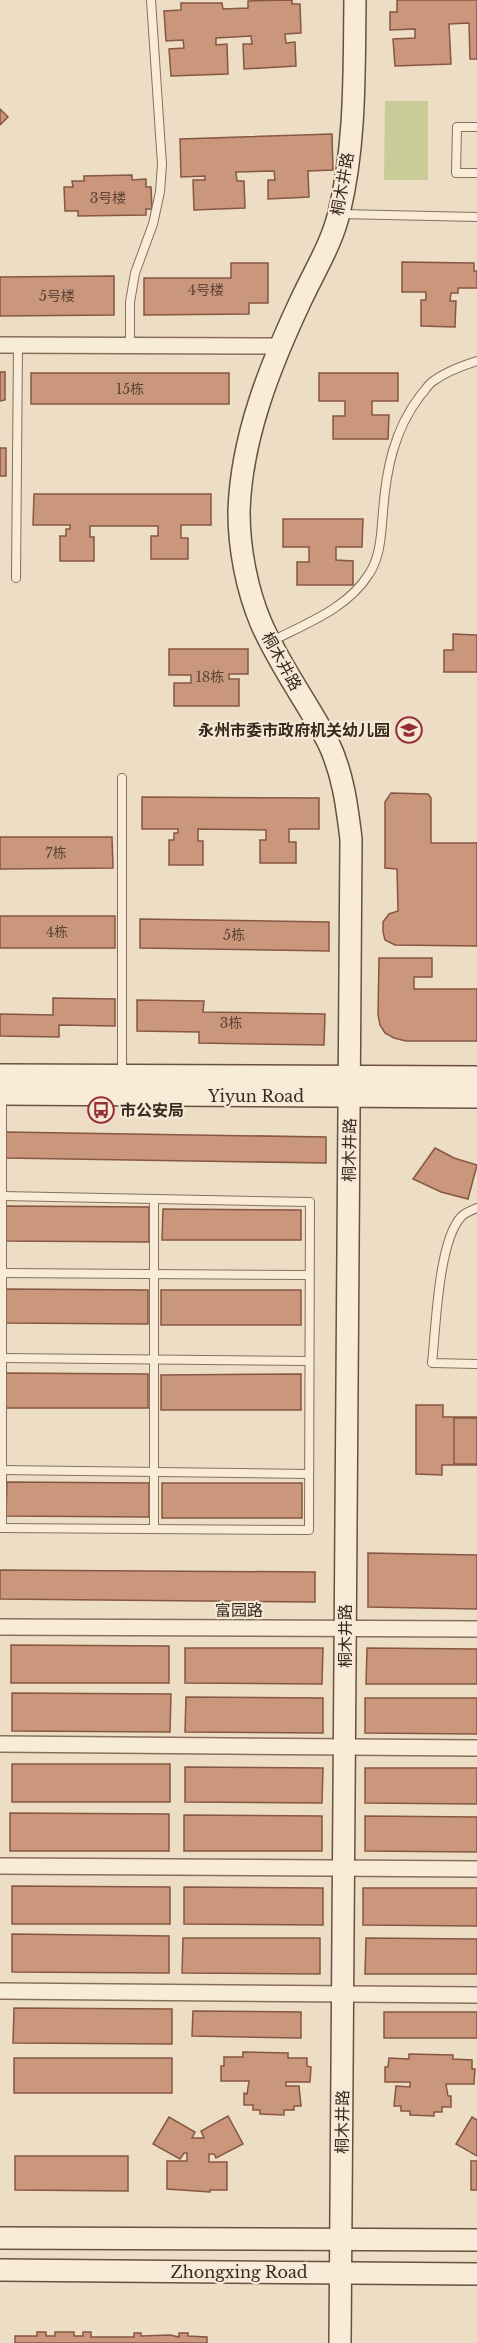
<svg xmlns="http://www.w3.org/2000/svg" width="477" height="2343" viewBox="0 0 477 2343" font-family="'Libre Baskerville','Noto Sans SC',serif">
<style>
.green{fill:#c9cb99}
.building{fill:#ca967c;stroke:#865742;stroke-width:1.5}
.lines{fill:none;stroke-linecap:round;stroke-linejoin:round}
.lane-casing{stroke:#876f5c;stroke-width:10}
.street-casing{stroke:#876f5c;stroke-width:18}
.secondary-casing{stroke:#69503f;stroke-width:24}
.lane{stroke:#f8ecd8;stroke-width:8}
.street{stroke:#f8ecd8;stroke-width:15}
.secondary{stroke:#f8ecd8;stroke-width:21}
.labels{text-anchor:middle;stroke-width:4.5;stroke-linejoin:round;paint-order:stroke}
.number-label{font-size:14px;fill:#5c4436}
.street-label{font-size:16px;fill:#38291f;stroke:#f5e8d5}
.poi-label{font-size:16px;font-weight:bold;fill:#38291f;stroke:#f5e8d5;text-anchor:end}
</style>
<rect width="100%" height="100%" fill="#edddc5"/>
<polygon class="green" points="385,101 428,101 428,180 384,180"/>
<g class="building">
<polygon points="292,0 292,4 300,4 301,33 285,34 286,43 295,42 296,66 244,69 243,44 252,44 251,36 216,38 216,45 227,44 228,74 171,76 169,49 184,48 183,40 166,41 164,11 181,10 181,3 222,3 223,9 248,8 248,1"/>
<polygon points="397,0 477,0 477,59 470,59 469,23 449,24 451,64 395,66 393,39 415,38 415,29 390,30 390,12 397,12"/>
<polygon points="0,109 8,117 0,125"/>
<polygon points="332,134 333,170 308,171 309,197 268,199 268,180 275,180 274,171 236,172 237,181 244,181 245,208 194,210 193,180 205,180 205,176 181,177 180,139"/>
<polygon points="132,175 132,180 146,179 146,187 151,187 152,209 146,209 146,215 78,216 78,211 65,211 64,187 73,187 72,181 84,181 84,176"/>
<polygon points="402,262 474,263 474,271 477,271 477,288 458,288 458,293 451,293 450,301 456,301 455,327 421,326 421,300 426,300 426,292 402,292"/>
<polygon points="231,263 268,263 268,303 249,303 249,314 144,315 144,278 231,278"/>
<polygon points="114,276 114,315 0,316 0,277"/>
<polygon points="0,372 5,372 5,400 0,401"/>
<rect x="31" y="373" width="198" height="31"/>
<polygon points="319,373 398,373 398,401 372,401 372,415 389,415 388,439 333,439 333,416 345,416 345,401 319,401"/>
<rect x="0" y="448" width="6" height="28"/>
<polygon points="34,494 211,494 211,525 181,525 181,538 188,538 188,559 151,559 151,536 158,536 158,526 90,526 90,537 94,537 94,561 60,561 60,536 66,536 66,529 70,529 70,525 33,525"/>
<polygon points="283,519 363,519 362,547 336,547 336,560 353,561 353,585 297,585 297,562 309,562 309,547 283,547"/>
<polygon points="453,634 477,635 477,672 444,672 444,650 453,650"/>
<polygon points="169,649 248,649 248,674 229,674 229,679 239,679 239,706 174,706 174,683 191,683 191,675 169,675"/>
<polygon points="391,793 428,794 431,798 431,843 477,843 477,946 395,945 385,940 383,932 383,922 389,914 398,911 397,869 385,868 385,802"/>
<polygon points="142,797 319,798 319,829 289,829 289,842 296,842 296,863 260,863 260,840 266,840 266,830 198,829 198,841 203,841 203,865 169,865 169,840 174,840 174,833 178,833 178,829 142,829"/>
<polygon points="0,837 112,837 113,868 0,869"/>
<rect x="0" y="916" width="115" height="32"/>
<polygon points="140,919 329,922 329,951 140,948"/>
<polygon points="379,958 432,958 432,977 414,977 414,989 477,989 477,1041 406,1041 394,1038 385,1033 380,1025 378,1015"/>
<polygon points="53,998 115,999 115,1026 59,1025 59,1037 0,1036 0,1014 53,1015"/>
<polygon points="137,1000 204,1001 203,1012 325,1014 324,1045 199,1043 199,1032 137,1031"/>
<polygon points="6,1132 326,1137 326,1163 6,1158"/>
<polygon points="435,1148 454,1158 477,1165 468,1199 441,1192 413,1179"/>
<polygon points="6,1206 149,1207 149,1242 6,1241"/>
<polygon points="163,1209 301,1210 301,1240 162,1240"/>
<polygon points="6,1289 148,1290 148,1324 5,1323"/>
<rect x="161" y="1290" width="140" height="35"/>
<polygon points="6,1373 148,1374 148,1408 5,1408"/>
<polygon points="301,1374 301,1410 161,1410 161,1375"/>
<polygon points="416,1405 443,1405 443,1417 477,1417 477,1465 442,1465 442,1475 416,1474"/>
<rect x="454" y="1418" width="23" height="46"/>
<polygon points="7,1482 149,1483 149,1517 6,1516"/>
<rect x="162" y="1483" width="140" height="35"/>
<polygon points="368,1553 477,1555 477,1609 368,1607"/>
<polygon points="0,1570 315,1572 315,1602 0,1599"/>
<polygon points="11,1645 169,1646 169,1683 11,1683"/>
<polygon points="185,1648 323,1648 322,1684 185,1683"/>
<polygon points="367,1648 477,1649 477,1684 366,1684"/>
<polygon points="12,1693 171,1694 170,1732 12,1731"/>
<polygon points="186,1697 323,1698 323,1733 185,1732"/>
<polygon points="365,1698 477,1698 477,1734 365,1733"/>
<rect x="12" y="1764" width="158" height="38"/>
<polygon points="185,1767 323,1768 322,1803 185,1802"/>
<polygon points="365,1768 477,1768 477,1804 365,1803"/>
<polygon points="10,1813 169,1814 169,1851 10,1851"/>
<polygon points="184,1815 322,1816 322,1851 184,1851"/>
<polygon points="365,1816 477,1817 477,1852 365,1851"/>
<polygon points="12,1886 170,1887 170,1924 12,1924"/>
<polygon points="184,1887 323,1888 323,1925 184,1924"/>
<polygon points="363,1888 477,1888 477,1926 363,1925"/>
<polygon points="12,1934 169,1936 169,1973 12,1972"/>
<polygon points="183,1938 320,1938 320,1974 182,1973"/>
<polygon points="366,1938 477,1939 477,1974 365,1974"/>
<polygon points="14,2008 172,2009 172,2044 13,2043"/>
<polygon points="193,2011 301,2012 301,2038 192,2036"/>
<rect x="384" y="2012" width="93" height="26"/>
<polygon points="243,2052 288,2053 288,2058 307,2058 307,2066 311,2067 310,2082 286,2082 286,2086 299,2086 301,2106 294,2106 294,2110 284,2110 284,2115 260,2114 260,2110 253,2110 253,2105 244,2105 244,2093 247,2094 249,2081 221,2081 221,2066 224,2066 224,2057 243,2057"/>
<polygon points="409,2054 453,2055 453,2059 472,2060 472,2069 475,2069 474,2084 446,2084 448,2096 451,2096 451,2107 442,2107 442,2112 434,2112 434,2116 410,2115 410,2111 401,2111 401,2106 394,2106 396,2086 410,2087 410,2082 385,2082 385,2067 388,2067 389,2058 409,2059"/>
<rect x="14" y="2058" width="158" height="35"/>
<polygon points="228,2116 243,2144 216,2158 214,2154 209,2154 209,2162 227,2162 227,2190 210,2190 210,2192 167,2189 167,2161 187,2161 187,2153 184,2153 180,2159 153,2144 169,2117 195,2132 192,2138 204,2138 201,2131"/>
<polygon points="472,2117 477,2120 477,2156 456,2144"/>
<polygon points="15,2156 128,2156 128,2191 15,2190"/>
<rect x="471" y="2161" width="6" height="29"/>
<polygon points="37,2332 46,2332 46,2336 55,2336 55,2332 74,2332 74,2336 83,2336 83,2332 91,2332 91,2337 134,2337 134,2333 141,2333 141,2336 170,2335 179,2337 179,2333 188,2333 188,2336 207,2337 207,2343 15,2343 15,2336 37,2336"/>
</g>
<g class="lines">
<g class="lane-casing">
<g id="lane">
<polyline points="477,127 457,127 456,173 477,173"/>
<polyline points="340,214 477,217"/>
<polyline points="130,345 130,302 135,273 153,224 160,192 162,164 151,0"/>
<polyline points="16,578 18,345"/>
<path d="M272,641C307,623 348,608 369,574C381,556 381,533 383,512C386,470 394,430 420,396C424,392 427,386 432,382C445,372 461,366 477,361"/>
<polyline points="122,778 122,1074"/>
<polyline points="2,1096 2,1528"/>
<polyline points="154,1200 154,1529"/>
<path d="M477,1208C472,1210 464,1213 461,1217C438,1242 436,1328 432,1363L477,1364"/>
<polyline points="2,1273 309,1275"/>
<polyline points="2,1358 309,1361"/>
<polyline points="2,1470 309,1474"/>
<polyline points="0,1528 309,1530 310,1202 2,1196"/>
</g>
</g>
<g class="street-casing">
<g id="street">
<polyline points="0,345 280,346"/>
<polyline points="0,1627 477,1629"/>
<polyline points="0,1744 477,1748"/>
<polyline points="0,1866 477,1869"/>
<polyline points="0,1991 477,1995"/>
</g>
</g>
<g class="secondary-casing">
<g id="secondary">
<polyline points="0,1075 477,1077"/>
<polyline points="0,1094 477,1097"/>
<polyline points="0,2238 477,2240"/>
<polyline points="0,2270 477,2274"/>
<path d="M340,2343L351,839C347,806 343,773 328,742C307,702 279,665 261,623C247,590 239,549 239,512C241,438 270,366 301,300C314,272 332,243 339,213C356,144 354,70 355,0"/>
</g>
</g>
<use href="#lane" class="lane"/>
<use href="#street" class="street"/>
<use href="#secondary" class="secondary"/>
</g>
<defs>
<g id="school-ring" transform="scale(1.35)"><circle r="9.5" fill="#f5e8d5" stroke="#952e38" stroke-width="1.5"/><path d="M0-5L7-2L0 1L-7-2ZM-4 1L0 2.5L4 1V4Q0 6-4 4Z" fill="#952e38"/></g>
<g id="bus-ring" transform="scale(1.35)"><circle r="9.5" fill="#f5e8d5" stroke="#952e38" stroke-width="1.5"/><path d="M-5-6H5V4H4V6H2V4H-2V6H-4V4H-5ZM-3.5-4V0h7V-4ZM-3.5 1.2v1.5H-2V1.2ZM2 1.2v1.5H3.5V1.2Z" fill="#952e38"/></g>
</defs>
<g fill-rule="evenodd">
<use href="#school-ring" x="409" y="730"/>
<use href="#bus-ring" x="101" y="1110"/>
</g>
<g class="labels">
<g class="number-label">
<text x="108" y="203">3号楼</text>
<text x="206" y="295">4号楼</text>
<text x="57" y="301">5号楼</text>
<text x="130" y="394">15栋</text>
<text x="210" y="682">18栋</text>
<text x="56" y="858">7栋</text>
<text x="57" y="937">4栋</text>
<text x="234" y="940">5栋</text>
<text x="231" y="1028">3栋</text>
</g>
<g class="street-label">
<text transform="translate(342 184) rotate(-80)" y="6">桐木井路</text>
<text transform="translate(282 661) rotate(61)" y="6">桐木井路</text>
<text x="256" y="1102">Yiyun Road</text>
<text transform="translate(349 1150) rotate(-89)" y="6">桐木井路</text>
<text x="239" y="1616">富园路</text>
<text transform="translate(345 1636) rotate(-90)" y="6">桐木井路</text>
<text transform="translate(342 2122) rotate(-89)" y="6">桐木井路</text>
<text x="239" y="2278">Zhongxing Road</text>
</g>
<g class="poi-label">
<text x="390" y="736">永州市委市政府机关幼儿园</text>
<text x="120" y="1116" text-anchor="start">市公安局</text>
</g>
</g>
</svg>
